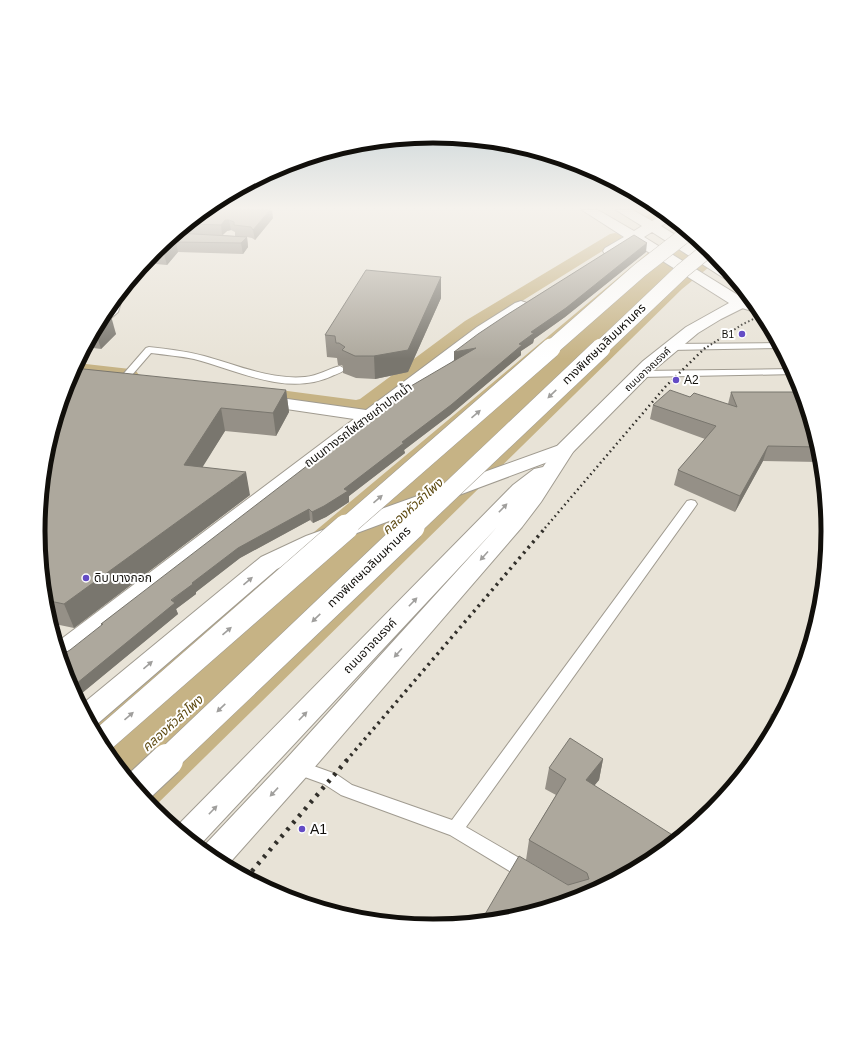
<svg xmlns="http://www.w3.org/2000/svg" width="867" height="1063" viewBox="0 0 867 1063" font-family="Helvetica,'Noto Sans Thai',sans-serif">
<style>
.water{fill:#c6b385}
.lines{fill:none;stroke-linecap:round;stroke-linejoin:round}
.canal{fill:#c6b385;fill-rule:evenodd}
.lane-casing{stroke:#a09b90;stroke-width:2}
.street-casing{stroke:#a09b90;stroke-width:2}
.secondary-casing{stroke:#a09b90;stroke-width:2}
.highway-casing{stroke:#a09b90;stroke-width:2}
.lane{fill:#fff;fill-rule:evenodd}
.street{fill:#fff;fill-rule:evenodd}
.secondary{fill:#fff;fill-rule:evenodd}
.highway{fill:#fff;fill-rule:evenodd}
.rail-far3{stroke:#312f2a;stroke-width:2;stroke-dasharray:1.5 2.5;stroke-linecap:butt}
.rail-far2{stroke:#312f2a;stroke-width:2.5;stroke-dasharray:1.5 3.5;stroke-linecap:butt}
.rail-far1{stroke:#312f2a;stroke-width:3.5;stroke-dasharray:2.5 4.5;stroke-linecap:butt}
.rail{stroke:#312f2a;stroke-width:4.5;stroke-dasharray:3 6;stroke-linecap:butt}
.highway-bridge-far3-casing{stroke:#a09b90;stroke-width:16;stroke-linecap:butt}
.highway-bridge-far2-casing{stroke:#a09b90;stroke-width:20;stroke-linecap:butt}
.highway-bridge-far1-casing{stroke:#a09b90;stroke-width:26;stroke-linecap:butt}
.highway-bridge-casing{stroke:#a09b90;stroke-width:34;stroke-linecap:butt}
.highway-bridge-far3{stroke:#fff;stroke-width:15}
.highway-bridge-far2{stroke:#fff;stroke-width:19}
.highway-bridge-far1{stroke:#fff;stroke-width:25}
.highway-bridge{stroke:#fff;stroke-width:32}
.wall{fill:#959087;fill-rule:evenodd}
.shaded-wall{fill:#79766e}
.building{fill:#ada89d;stroke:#79766e}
.oneway{fill:#a09f9d}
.poi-dot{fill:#644cc5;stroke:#fff;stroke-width:1.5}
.labels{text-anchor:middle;stroke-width:4;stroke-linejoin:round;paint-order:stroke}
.far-poi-label{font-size:10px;fill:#110f0b;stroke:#fff;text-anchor:end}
.far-street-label{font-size:10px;fill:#110f0b;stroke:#fff}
.street-label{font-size:12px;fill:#110f0b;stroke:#fff}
.poi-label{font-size:12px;fill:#110f0b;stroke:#fff;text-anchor:start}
.water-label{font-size:13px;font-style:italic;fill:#5c480e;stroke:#fff}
.near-poi-label{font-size:14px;fill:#110f0b;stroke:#fff;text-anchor:start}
.rim{fill:none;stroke:#110f0b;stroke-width:5}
</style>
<rect width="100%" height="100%" fill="#e8e3d7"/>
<polygon class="water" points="685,229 713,252 719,259 682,289 152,809 105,751 88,721 649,252"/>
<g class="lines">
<g class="canal">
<path d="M654,210H663L667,214C660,218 655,223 646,221L644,218Z"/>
<polygon points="615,233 620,234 622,237 620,240 477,329 374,407 357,412 257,399 250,397 248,393 250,389 257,387 356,400 360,399 465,321 610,234"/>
<polygon points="77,363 130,369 136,371 139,375 136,379 130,381 72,373"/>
</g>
<g class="lane-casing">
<g id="lane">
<polygon points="122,291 124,293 118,312 100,328 96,328 102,317 108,312 105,311 109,307 112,307 113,301"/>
<polygon points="779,343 782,348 670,350 665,347 670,344"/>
<path d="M149,347C167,349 186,351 204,356C237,365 270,380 305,377C318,376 328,369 340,366L345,369C342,373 336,374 332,376C287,397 237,370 194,359C180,356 166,355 151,353L125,383H119L117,381L119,379L146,348Z"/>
<polygon points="793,369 796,374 640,377 635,374 640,371"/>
<polygon points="691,500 695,501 697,504 695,507 466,827 533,866 536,872 533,878 527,880 521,878 450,835 341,795 324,784 291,772 289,767 291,762 297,760 336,774 352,785 452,820 687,501"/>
<polygon points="777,713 782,715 771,734 769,733 766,729 772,715"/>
</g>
</g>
<g class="street-casing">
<polygon id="street" points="740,298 754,302 762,312 759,313 735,306 732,303 735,300"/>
</g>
<g class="secondary-casing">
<g id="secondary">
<path d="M582,210H598L634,231L642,226L616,210H633L652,221L666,213L673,219L661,226L725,266L738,283L730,282L652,232L644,237L741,297L748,294L755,302L721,319L698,333L655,369L573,452L541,502L522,527L307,776L226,867L214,860L201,849L287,758L498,526L198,847L175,828L513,485L534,469L543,467L558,445L643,361L686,327L729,303L634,243C625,248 616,257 605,254L603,251L605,248L624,237Z"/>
<polygon points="521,301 527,303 529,306 527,309 489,333 68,661 62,663 56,643 354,419 259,405 253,404 250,400 253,396 259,395 366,410 477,327 515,303"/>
</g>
</g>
<g class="highway-casing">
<polygon id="highway" points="565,443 572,445 575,449 572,453 322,546 277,569 96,725 91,726 80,706 261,557 306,536"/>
</g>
<use href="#lane" class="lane"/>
<use href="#street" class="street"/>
<use href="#secondary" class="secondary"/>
<use href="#highway" class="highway"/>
<polyline class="rail-far3" points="704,349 743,324 764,314"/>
<polyline class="rail-far2" points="545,528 666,386 705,348"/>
<polyline class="rail-far1" points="346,761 546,527"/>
<polyline class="rail" points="246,878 347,760"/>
<g class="highway-bridge-far3-casing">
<g id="highway-bridge-far3">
<polyline points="550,349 640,270 689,232"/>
<polyline points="600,349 682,271 708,250"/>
</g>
</g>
<g class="highway-bridge-far2-casing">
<g id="highway-bridge-far2">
<polyline points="345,528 551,348"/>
<polyline points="411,528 601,348"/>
</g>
</g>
<g class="highway-bridge-far1-casing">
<g id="highway-bridge-far1">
<polyline points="100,742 346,527"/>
<polyline points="166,761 412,527"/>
</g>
</g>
<g class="highway-bridge-casing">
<polyline id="highway-bridge" points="136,789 167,760"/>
</g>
<use href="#highway-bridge-far3" class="highway-bridge-far3"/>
<use href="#highway-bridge-far2" class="highway-bridge-far2"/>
<use href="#highway-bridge-far1" class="highway-bridge-far1"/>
<use href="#highway-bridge" class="highway-bridge"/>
</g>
<g class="wall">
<path d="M204,210L273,218L255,240L252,238L247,237L248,247L243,254L178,252L167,265L145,263L154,252ZM231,230L235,232V236L223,235L227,231Z"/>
<polygon points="646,252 565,317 534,339 533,343 521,351 521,355 450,415 404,450 405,453 349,496 349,502 326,517 313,523 310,520 240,558 196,592 196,594 176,609 178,614 76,698 68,683 101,626 101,624 454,361 454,352"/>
<polygon points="441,277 441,298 408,372 375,379 356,378 343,373 343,366 341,365 338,365 337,358 327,357 325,335"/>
<polygon points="103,315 116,334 101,349 86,347"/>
<polygon points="286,390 289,412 276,436 225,431 202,467 250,495 74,628 50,623 46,608 38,531 44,503 41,502 46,454"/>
<polygon points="731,392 805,399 821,455 824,478 815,476 819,462 763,461 735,512 674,485 678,470 705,439 650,419 653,405 690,397 728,404"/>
<polygon points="603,759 599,780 594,785 670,847 653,860 585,897 510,919 483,922 484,916 568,885 526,860 529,840 556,795 545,789 549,768"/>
</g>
<g class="shaded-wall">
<polygon points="270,210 272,210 273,218 255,240 253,230"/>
<polygon points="225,220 229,220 231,230 227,231 222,235 221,225"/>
<polygon points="247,237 248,247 243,254 241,243"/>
<polygon points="176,242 178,252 167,265 164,254"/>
<polygon points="647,243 646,252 565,317 534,339 533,343 521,351 521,355 450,415 404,450 405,453 349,496 349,502 326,517 313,523 312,512 344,489 402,442 519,344 531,332"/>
<polygon points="441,277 441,298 408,372 375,379 374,356"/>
<polygon points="111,316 116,334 101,349 95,330"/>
<polygon points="476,348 454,362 454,352"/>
<polygon points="286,390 289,412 276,436 273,413"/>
<polygon points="221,408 225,431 189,489 184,465"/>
<polygon points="768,446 763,461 735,512 740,496"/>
<polygon points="246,472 250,495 74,628 64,604"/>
<polygon points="309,509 310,520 240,558 196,592 196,594 176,609 178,614 76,698 71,688 192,583 238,548"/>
<polygon points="603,759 599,780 582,801 586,780"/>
<polygon points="674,836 670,847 666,849"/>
</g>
<g class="building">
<polygon points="204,210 270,210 253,230 251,227 234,225 234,222 229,220 225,220 221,225 188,224"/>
<polygon points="177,233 247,237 241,243 176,242 164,254 153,253"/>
<polygon points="634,235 647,243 566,308 531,332 534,333 519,344 522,345 451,405 402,442 404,443 344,489 348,491 324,506 312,512 309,509 238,548 192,583 193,584 171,600 175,603 71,688 68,683 60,656 70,650 103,624 101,624 411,386 476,348 454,352 478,334 505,316"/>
<polygon points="366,270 441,277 408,350 374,356 355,356 342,350 345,347 339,343 336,343 335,336 325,335"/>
<polygon points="103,315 111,316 95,330"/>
<polygon points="74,368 286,390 273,413 221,408 184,465 246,472 64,604 45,600 38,531 40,510 44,505 48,484 43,482 46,454 68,380"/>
<polygon points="670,390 690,397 694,393 737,407 731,392 800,392 803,399 805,399 819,447 768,446 740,496 678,470 716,426 653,405"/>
<polygon points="570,738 603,759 586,780 674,836 666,849 654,860 650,858 648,863 585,897 510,919 491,921 484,916 519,856 568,885 589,879 587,873 529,840 566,779 549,768"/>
</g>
<defs><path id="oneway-solid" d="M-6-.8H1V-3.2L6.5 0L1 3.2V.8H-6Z"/></defs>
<g class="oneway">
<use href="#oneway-solid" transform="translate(552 394) rotate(136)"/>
<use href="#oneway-solid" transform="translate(476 414) rotate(-41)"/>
<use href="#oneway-solid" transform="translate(378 499) rotate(-41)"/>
<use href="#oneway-solid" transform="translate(503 508) rotate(-46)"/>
<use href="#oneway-solid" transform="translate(484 556) rotate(132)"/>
<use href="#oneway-solid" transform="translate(248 581) rotate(-40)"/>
<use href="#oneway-solid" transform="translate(413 602) rotate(-46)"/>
<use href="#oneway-solid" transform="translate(316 618) rotate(136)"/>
<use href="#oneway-solid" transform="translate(227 631) rotate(-41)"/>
<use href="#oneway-solid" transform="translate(398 653) rotate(132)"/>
<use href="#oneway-solid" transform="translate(148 665) rotate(-40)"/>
<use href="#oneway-solid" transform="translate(221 708) rotate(136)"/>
<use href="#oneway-solid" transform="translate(129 716) rotate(-41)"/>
<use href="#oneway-solid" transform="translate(303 716) rotate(-46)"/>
<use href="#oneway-solid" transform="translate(274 792) rotate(133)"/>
<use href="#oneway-solid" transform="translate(213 810) rotate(-46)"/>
</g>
<linearGradient id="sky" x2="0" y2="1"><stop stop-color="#9ab4c0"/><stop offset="0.58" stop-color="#f5f2ed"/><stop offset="1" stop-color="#f5f2ed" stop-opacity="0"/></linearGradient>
<rect width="867" height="359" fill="url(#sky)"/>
<g class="poi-dot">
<circle cx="742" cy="334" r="4"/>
<circle cx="676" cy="380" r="4"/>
<circle cx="86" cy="578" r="4"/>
<circle cx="302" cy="829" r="4"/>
</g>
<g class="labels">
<g class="far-poi-label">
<text x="734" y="338">B1</text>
</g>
<g class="far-street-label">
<text transform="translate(647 369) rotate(-43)" y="4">ถนนอาจณรงค์</text>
</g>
<g class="street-label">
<text transform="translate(604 344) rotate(-44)" y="4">ทางพิเศษเฉลิมมหานคร</text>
<text transform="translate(358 425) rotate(-37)" y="4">ถนนทางรถไฟสายเก่าปากน้ำ</text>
<text transform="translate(369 567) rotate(-44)" y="4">ทางพิเศษเฉลิมมหานคร</text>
<text transform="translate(370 646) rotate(-46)" y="4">ถนนอาจณรงค์</text>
</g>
<g class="poi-label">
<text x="684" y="384">A2</text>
<text x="94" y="582">ดิบ บางกอก</text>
</g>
<g class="water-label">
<text transform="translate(412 506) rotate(-42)" y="5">คลองหัวลำโพง</text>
<text transform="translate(172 723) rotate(-42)" y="5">คลองหัวลำโพง</text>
</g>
<g class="near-poi-label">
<text x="310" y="834">A1</text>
</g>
</g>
<path d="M0 0H867V1063H0ZM45 531a388 388 0 1 1 776 0a388 388 0 1 1-776 0Z" fill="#fff" fill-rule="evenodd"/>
<path class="rim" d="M45 531a388 388 0 1 1 776 0a388 388 0 1 1-776 0Z"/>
</svg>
